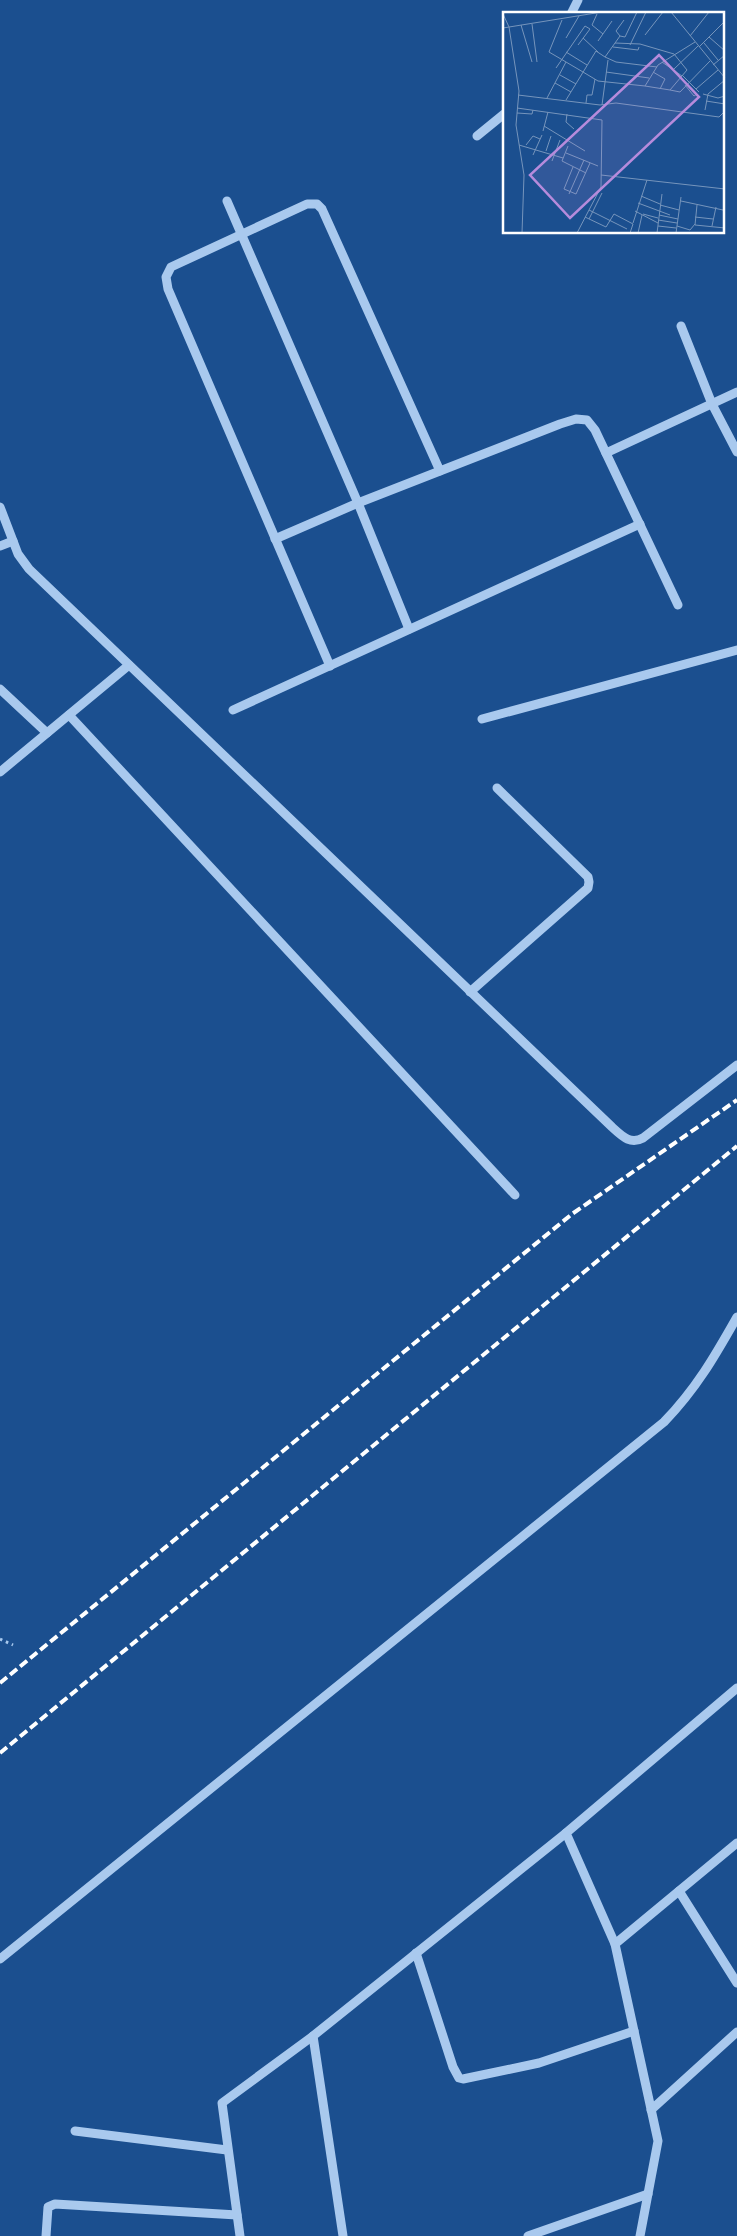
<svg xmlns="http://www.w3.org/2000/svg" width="737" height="2236" viewBox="0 0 737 2236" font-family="Barlow,sans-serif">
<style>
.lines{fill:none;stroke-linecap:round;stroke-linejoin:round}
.path{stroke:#a9c9ee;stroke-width:3;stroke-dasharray:2.5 4;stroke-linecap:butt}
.minor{stroke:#a9c9ee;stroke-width:9}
.rail{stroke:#fff;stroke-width:4;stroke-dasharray:9 4;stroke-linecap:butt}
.inset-road{fill:none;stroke:#7695bc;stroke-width:1}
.view{fill:#b68bdc;fill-opacity:0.15;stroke:#b68bdc;stroke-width:2.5}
.inset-edge{fill:none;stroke:#fff;stroke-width:2.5}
</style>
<rect width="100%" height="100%" fill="#1b4f8f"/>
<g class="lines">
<polyline class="path" points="0,1639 13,1645"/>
<g class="minor">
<polyline points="571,14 578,0"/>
<polyline points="477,136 504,114"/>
<polyline points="227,201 358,503 409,629"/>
<polyline points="681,326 712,404 737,452"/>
<polyline points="606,453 737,392"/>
<path d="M0,507L18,554L29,569L612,1127C622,1136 630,1145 643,1138L737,1065"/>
<polyline points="275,539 358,503 560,424 576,419 587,420 595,430 678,605"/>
<polyline points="0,546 13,541"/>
<polyline points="330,666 168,289 166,277 171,267 307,204 317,204 322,209 440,471"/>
<polyline points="0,689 47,733"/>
<polyline points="233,710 640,524"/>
<polyline points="69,715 515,1195"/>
<polyline points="482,719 737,650"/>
<polyline points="0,772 129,665"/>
<polyline points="470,992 588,888 589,882 588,877 497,788"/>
<polyline points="679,1891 737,1983"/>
<polyline points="615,1944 737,1843"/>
<polyline points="416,1953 453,2067 459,2078 463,2079 539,2063 634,2031"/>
<path d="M0,1959L664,1422C696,1389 715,1356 737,1317"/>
<polyline points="651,2110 737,2032"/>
<polyline points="75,2131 227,2150"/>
<polyline points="46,2236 48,2207 55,2204 237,2215"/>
<polyline points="240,2236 222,2103 313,2036"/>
<polyline points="343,2236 313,2036 566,1833"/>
<polyline points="528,2236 648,2194"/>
<polyline points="640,2236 658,2141 615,1944 566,1833 737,1688"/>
</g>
<g class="rail">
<polyline points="0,1683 572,1214 737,1100"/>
<polyline points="0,1753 737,1146"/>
</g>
</g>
<g transform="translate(503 12)">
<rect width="221" height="221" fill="#1b4f8f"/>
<path class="inset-road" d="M168,0L222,66M0,2L6,15L16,79L13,113L21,163L19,221M94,2L89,13L100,22M59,8L46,40L80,60M29,12L34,50M18,13L29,50M0,16L99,0M142,23L160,0M117,24L122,25L134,0M187,24L206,0M206,25L222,39M63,26L76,4M80,26L95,40M95,29L109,9M112,31L137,32L171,42M201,31L215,48M127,33L143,0M110,35L135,38L136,35M196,35L222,9M63,40L84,53M102,45L113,50L154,55M159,50L179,64M210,53L222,43M53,56L82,14L87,17L75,33M171,57L195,34M80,60L95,69L142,74L155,53L192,30M103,60L146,66M150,60L162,67L157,77M57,63L73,72M179,63L196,80M52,71L68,80M182,73L191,84L194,82M142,74L167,78L184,58L171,42M193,77L215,58M167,78L177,80L207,49M200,82L215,86L222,84M15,83L97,93L113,91L216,105L222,99M44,86L63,50M63,88L93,39L102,45L117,24L113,19L121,8M203,89L222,92M83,91L84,83H89L92,67M99,93L105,48M14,96L99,108L98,175L74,221M202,98L205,82L222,68M14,101L29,102L30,98M64,102L63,110L71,117M41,114L82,139M40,119L45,100M16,133L60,146M23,133L30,124L37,127M65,134L59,149L83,161M43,139L48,124M63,141L95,154M30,143L39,123M49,149L57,128M70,155L61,177L73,182L87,151M98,163L222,177M66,182L81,148M138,184L157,192M178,189L220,198M135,191L167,203M157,193L176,198M194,193L192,213L222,216M86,198L124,217M132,199L155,211M140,202L155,206M156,203L175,207M82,205L103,215L111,202L130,212L127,221M192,205L210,207M86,207L99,181M155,208L174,211M130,211L144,168M155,214L173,216M174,214L187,218L192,212M209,214L213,195M135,221L139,203M154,221L159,182M173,221L178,185"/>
<path class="view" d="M156,43L196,85L67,206L27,163Z"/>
<rect width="221" height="221" class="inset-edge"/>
</g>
</svg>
